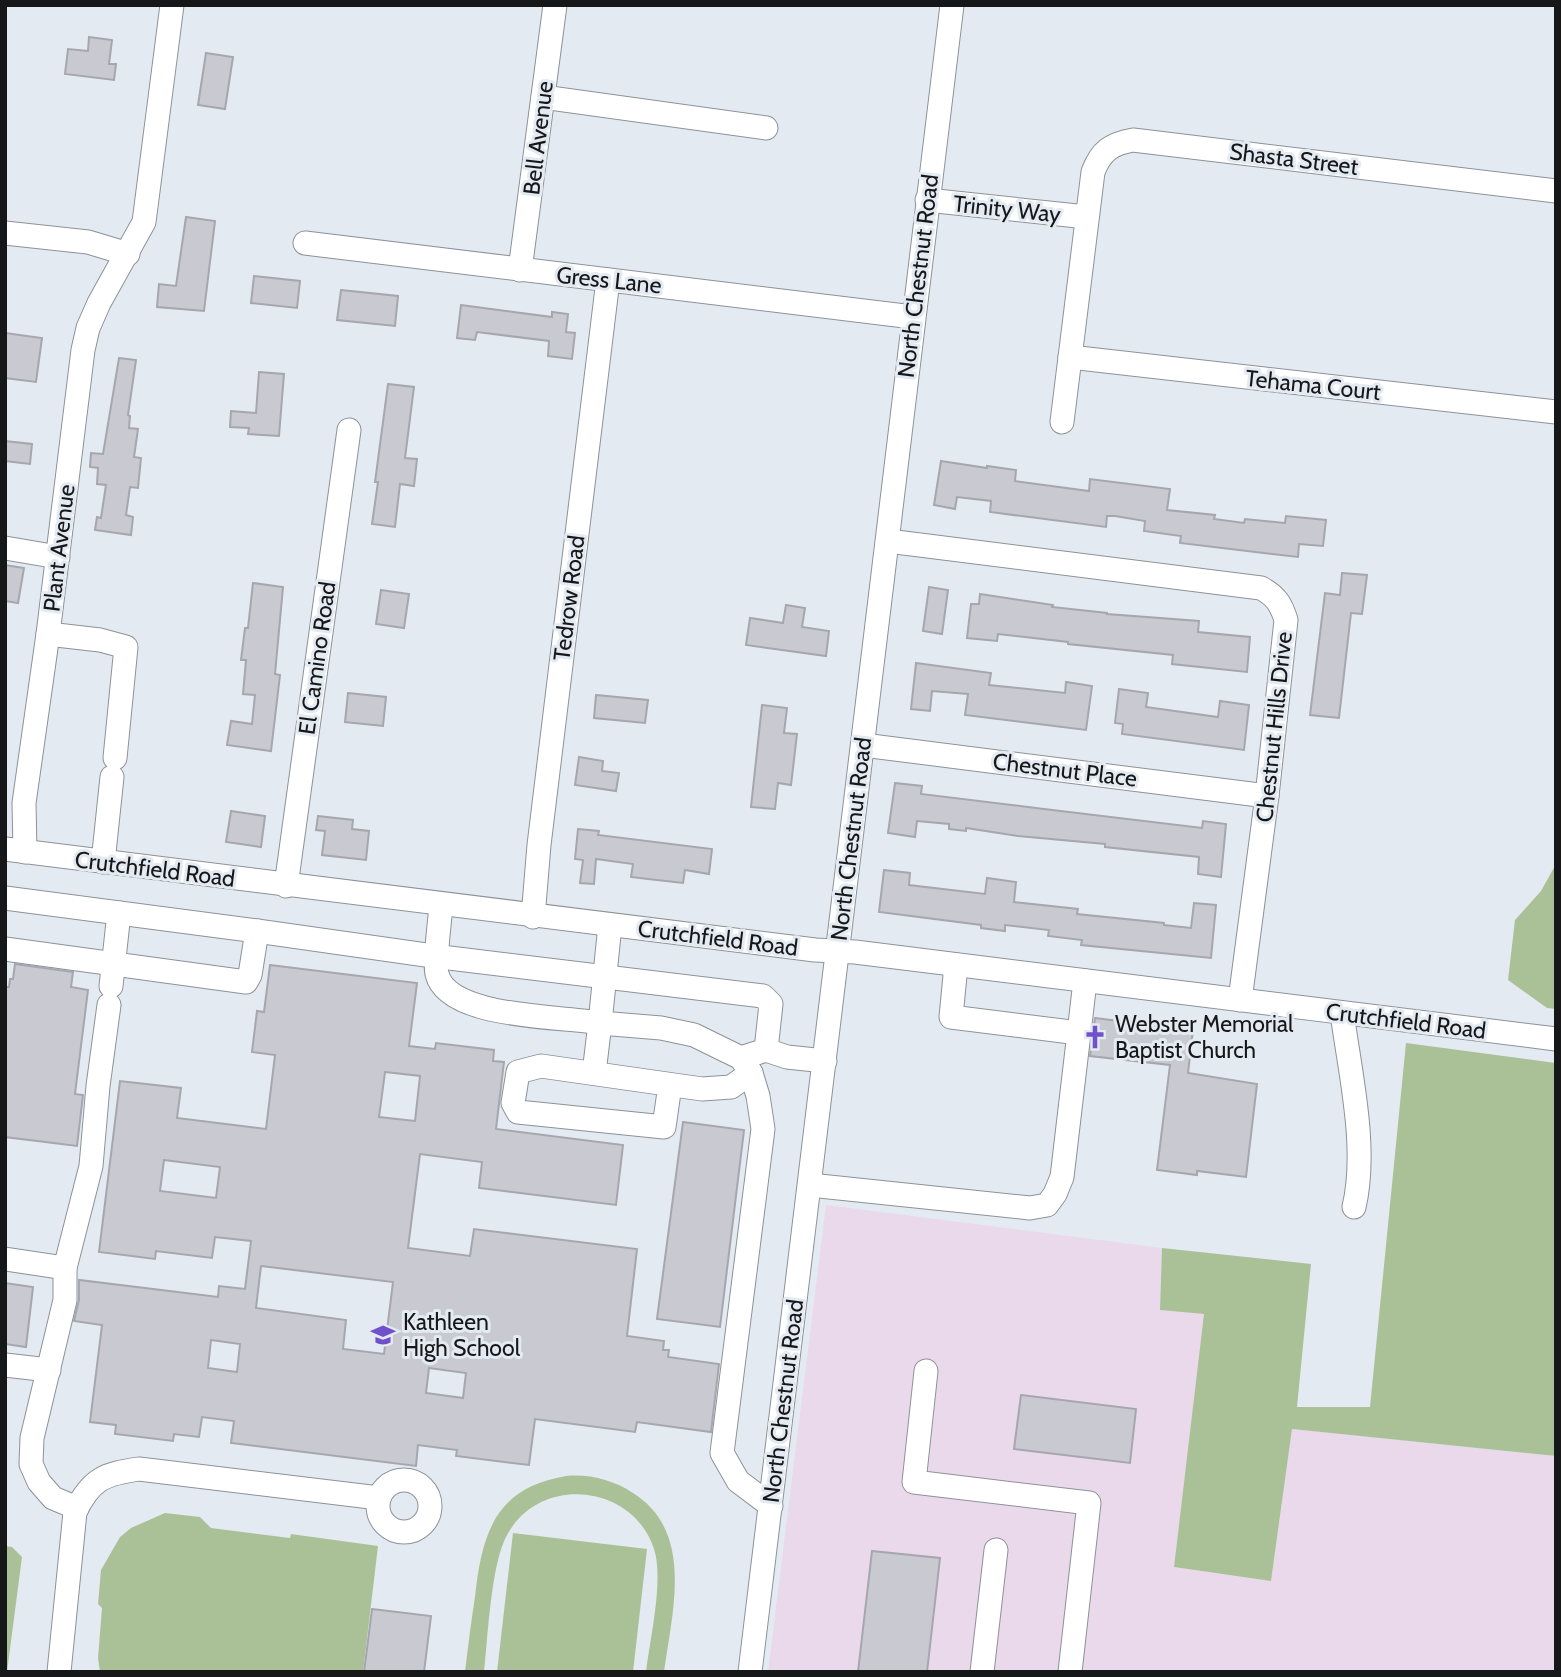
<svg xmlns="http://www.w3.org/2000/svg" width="1561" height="1677" viewBox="0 0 1561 1677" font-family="Cabin,sans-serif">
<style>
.industrial{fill:#ead9eb}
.green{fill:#aac198}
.building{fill:#c9c9d1;stroke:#a6a6ae;stroke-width:2;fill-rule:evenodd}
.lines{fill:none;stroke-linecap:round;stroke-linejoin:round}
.minor-casing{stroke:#8d9298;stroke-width:25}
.minor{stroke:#fff;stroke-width:23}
.labels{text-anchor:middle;stroke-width:6;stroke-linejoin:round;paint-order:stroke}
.street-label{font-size:23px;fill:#151719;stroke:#e4eaf1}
.poi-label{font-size:23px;fill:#151719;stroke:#e4eaf1;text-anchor:start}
</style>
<rect width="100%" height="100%" fill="#e4eaf1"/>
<polygon class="industrial" points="826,1205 1162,1248 1160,1310 1205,1314 1174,1567 1271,1581 1292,1429 1556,1456 1556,1672 768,1672"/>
<g class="green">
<polygon points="1556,864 1556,1009 1547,1008 1508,980 1515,920 1541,891"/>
<polygon points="1406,1043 1556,1063 1556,1456 1292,1429 1271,1581 1174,1567 1204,1314 1160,1310 1162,1248 1311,1264 1297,1407 1370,1407"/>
<path d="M566,1476C590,1474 613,1480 633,1493C695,1532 672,1612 664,1672H646C650,1639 664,1579 654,1549C633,1484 540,1474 507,1535C491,1564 488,1636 484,1672H465C468,1647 471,1622 475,1597C482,1533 495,1488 566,1476Z"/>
<polygon points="165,1513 200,1517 211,1528 290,1538 291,1534 378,1546 363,1672 100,1672 98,1658 102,1608 98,1604 101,1570 120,1537 131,1528"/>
<polygon points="513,1533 647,1549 633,1672 497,1672"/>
<polygon points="5,1546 12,1547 22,1557 7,1672"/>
</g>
<g class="building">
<polygon points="89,37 112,40 109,64 116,64 114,80 65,74 68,49 88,51"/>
<polygon points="206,53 233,57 225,109 198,105"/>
<polygon points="186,217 215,221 204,311 157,307 159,284 176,286"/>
<polygon points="254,276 300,281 297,308 251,303"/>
<polygon points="341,290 398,296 395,326 337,320"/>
<polygon points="461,305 552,317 552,312 568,314 566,332 575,333 572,359 548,356 549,341 477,332 475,340 457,338"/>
<polygon points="5,333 42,338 36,382 5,378"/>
<polygon points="119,358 136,360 128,415 130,416 129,428 138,429 134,457 141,458 138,488 130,487 126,515 133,517 131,535 95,530 97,517 101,518 106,485 97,484 98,468 90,467 91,453 103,454"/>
<polygon points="259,372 284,374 279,436 248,434 249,428 230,427 231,411 256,413"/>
<polygon points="388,384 414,387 405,458 417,459 414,486 400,484 395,527 372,524 378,482 375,482"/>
<polygon points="5,441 32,444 30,464 5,461"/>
<polygon points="941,461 987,468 987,466 1016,470 1015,481 1089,491 1090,479 1170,489 1167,510 1215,515 1214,519 1244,523 1245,519 1285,523 1286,516 1326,520 1323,546 1299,544 1298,557 1180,543 1181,536 1144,531 1145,521 1115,516 1107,516 1106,527 990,512 991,501 957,497 955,509 934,505"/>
<polygon points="5,565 24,568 18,603 5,601"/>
<polygon points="1342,573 1367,575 1362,614 1351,613 1339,718 1310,715 1325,593 1340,595"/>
<polygon points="253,583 283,587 275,674 280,675 271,751 227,745 231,721 252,724 255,695 243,694 246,660 241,660 245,628 248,628"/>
<polygon points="929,587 948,590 942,634 923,631"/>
<polygon points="381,590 409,594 404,628 376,624"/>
<polygon points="980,594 1053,605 1052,607 1107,613 1107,614 1199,621 1198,632 1250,637 1247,672 1172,664 1173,655 1068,644 1068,642 998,634 997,641 967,638 971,604 979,604"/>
<polygon points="786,605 805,608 802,627 829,631 826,656 746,645 750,618 783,623"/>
<polygon points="916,663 991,673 989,685 1065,693 1066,682 1092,686 1086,730 965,715 968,694 932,691 930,711 911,709"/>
<polygon points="1119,689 1148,693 1146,707 1218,717 1220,701 1249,705 1244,750 1122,734 1123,724 1115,723"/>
<polygon points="348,693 386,697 383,726 345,722"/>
<polygon points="596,695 648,700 645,723 594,718"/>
<polygon points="762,705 787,708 784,733 797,734 791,785 778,783 775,809 751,807"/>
<polygon points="579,757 603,761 602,771 619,773 616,791 575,785"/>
<polygon points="895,783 922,786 921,794 1044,809 1202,828 1203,821 1226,824 1221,877 1198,874 1199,857 1105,847 1105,844 1018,836 966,828 966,831 949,829 949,824 917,821 915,837 888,833"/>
<polygon points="231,811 265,816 261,847 226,842"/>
<polygon points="318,816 353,820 352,829 369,831 366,860 322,855 325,831 316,830"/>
<polygon points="578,829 599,831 598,835 712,849 709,874 685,870 683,883 648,879 631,877 633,864 596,859 594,884 580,883 583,860 575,859"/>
<polygon points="884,870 910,873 909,885 985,894 987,878 1016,882 1014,902 1078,909 1077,914 1164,923 1164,925 1191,928 1194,903 1216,905 1211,958 1081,945 1082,940 1048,936 1049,930 1005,925 1005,931 981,928 981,925 879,912"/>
<polygon points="15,964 73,972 71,987 88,990 75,1094 83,1095 77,1146 5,1137 5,987 9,987 10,979 13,979"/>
<path d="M270,965L417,983L409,1046L435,1049L436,1043L494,1050L493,1061L504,1062L496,1129L623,1145L616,1205L479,1188L482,1162L420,1154L408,1248L470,1256L474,1229L637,1249L627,1336L664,1341L663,1350H669L668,1357L719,1364L711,1432L637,1422L635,1432L535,1419L529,1465L456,1456L457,1450L418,1445L416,1466L231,1443L234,1421L202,1417L199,1437L174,1434L173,1441L115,1434L116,1425L90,1422L102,1325L74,1321L79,1300V1280L218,1297L219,1286L245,1289L251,1241L215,1237L212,1258L156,1251L155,1259L99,1252L120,1081L181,1088L177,1118L266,1129L275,1055L252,1052L257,1011L264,1012ZM385,1072L420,1076L415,1121L379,1117ZM164,1160L220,1167L216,1198L160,1191ZM261,1266L393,1282L384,1354L343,1349L346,1320L256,1308ZM211,1340L240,1344L237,1372L208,1368ZM429,1368L466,1373L463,1398L426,1393Z"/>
<polygon points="1095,1018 1193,1030 1188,1073 1257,1084 1246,1177 1197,1171 1197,1175 1157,1170 1170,1065 1090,1056"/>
<polygon points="683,1122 744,1130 720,1327 657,1319"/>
<polygon points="5,1283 33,1287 26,1347 5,1344"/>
<polygon points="1021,1395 1136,1409 1130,1463 1014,1449"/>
<polygon points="872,1551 940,1558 927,1672 858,1672"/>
<polygon points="372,1609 431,1616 424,1672 364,1672"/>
</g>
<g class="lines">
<g class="minor-casing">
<g id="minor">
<polyline points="543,97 766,128"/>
<polyline points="927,200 1087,217"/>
<polyline points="5,233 88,242 128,254"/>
<polyline points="305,243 913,317"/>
<polyline points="520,270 555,5"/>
<polyline points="1070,357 1556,412"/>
<path d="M1062,422L1093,172C1101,151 1111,144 1133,140L1556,191"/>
<path d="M888,541L1261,588C1276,596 1281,604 1286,620L1267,796L1240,1000"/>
<polyline points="5,548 58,557"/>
<polyline points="48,634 100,640 126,647 115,758"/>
<polyline points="863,745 1267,796"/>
<polyline points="5,849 815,950 855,952 1556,1039"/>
<polyline points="25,852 24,803 48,634 83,350 88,328 99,303 144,222 172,5"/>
<polyline points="103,862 112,777"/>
<polyline points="286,886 349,430"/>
<polyline points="5,898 257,931 250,975 246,982 5,949"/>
<path d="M441,905C440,920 434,963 437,974C448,1019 563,1016 600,1023L610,925"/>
<polyline points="533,917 539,845 608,280"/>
<polyline points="257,931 433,956 763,996 771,1004 766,1050 741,1058"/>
<polyline points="956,965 951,1017 1079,1033 1085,981"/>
<polyline points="111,986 119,913"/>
<path d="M1342,1013C1350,1073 1368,1148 1354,1207"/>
<polyline points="766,1050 787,1057 825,1061"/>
<polyline points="594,1073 600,1023 661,1028 694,1035 741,1058 751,1073 758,1096 763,1129 722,1453 738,1481 771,1506"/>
<polyline points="670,1085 664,1127 518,1112 513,1103 518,1072 541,1066 702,1089 731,1087 751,1073"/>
<polyline points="810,1185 1030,1208 1047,1205 1055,1194 1062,1177 1079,1033"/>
<polyline points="5,1259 65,1268"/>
<polyline points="5,1365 49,1370"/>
<polyline points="926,1371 914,1482 1089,1503 1070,1672"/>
<circle cx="404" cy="1506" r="26"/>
<polyline points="77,1508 53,1498 39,1482 31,1464 32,1438 65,1300 65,1268 91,1166 98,1086 109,1005"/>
<path d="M59,1672L75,1512C91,1479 104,1474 139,1469L379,1498"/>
<polyline points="750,1672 952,5"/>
<polyline points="982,1672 996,1550"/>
</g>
</g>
<use href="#minor" class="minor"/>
</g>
<defs>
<g id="church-bare" transform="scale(1.89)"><path d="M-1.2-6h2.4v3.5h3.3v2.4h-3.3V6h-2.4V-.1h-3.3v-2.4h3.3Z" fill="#6f51cb" stroke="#e4eaf1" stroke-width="2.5" paint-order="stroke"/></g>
<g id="school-bare" transform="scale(1.89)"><path d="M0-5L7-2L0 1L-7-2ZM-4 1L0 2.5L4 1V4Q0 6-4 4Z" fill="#6f51cb" stroke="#e4eaf1" stroke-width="2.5" paint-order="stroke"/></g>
</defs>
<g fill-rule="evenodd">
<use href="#church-bare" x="1095" y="1037"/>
<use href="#school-bare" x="383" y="1335"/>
</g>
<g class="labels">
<g class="street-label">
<text transform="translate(538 138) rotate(-83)" y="8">Bell Avenue</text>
<text transform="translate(1294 159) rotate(7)" y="8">Shasta Street</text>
<text transform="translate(1007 209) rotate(6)" y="8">Trinity Way</text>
<text transform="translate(918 276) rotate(-83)" y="8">North Chestnut Road</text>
<text transform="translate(609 280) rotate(6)" y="8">Gress Lane</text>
<text transform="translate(1313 385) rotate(6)" y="8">Tehama Court</text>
<text transform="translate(59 548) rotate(-83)" y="8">Plant Avenue</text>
<text transform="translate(569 598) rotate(-83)" y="8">Tedrow Road</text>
<text transform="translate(317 658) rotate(-82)" y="8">El Camino Road</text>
<text transform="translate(1274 727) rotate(-84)" y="8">Chestnut Hills Drive</text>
<text transform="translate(1065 770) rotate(7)" y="8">Chestnut Place</text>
<text transform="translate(851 839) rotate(-83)" y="8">North Chestnut Road</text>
<text transform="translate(155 869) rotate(7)" y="8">Crutchfield Road</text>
<text transform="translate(718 938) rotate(7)" y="8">Crutchfield Road</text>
<text transform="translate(1406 1021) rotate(7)" y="8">Crutchfield Road</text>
<text transform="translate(783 1401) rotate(-83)" y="8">North Chestnut Road</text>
</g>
<g class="poi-label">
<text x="1115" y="1032">Webster Memorial<tspan x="1115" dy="26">Baptist Church</tspan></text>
<text x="403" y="1330">Kathleen<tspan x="403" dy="26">High School</tspan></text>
</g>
</g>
<rect width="1561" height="1677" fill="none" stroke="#151719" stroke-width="14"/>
</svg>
